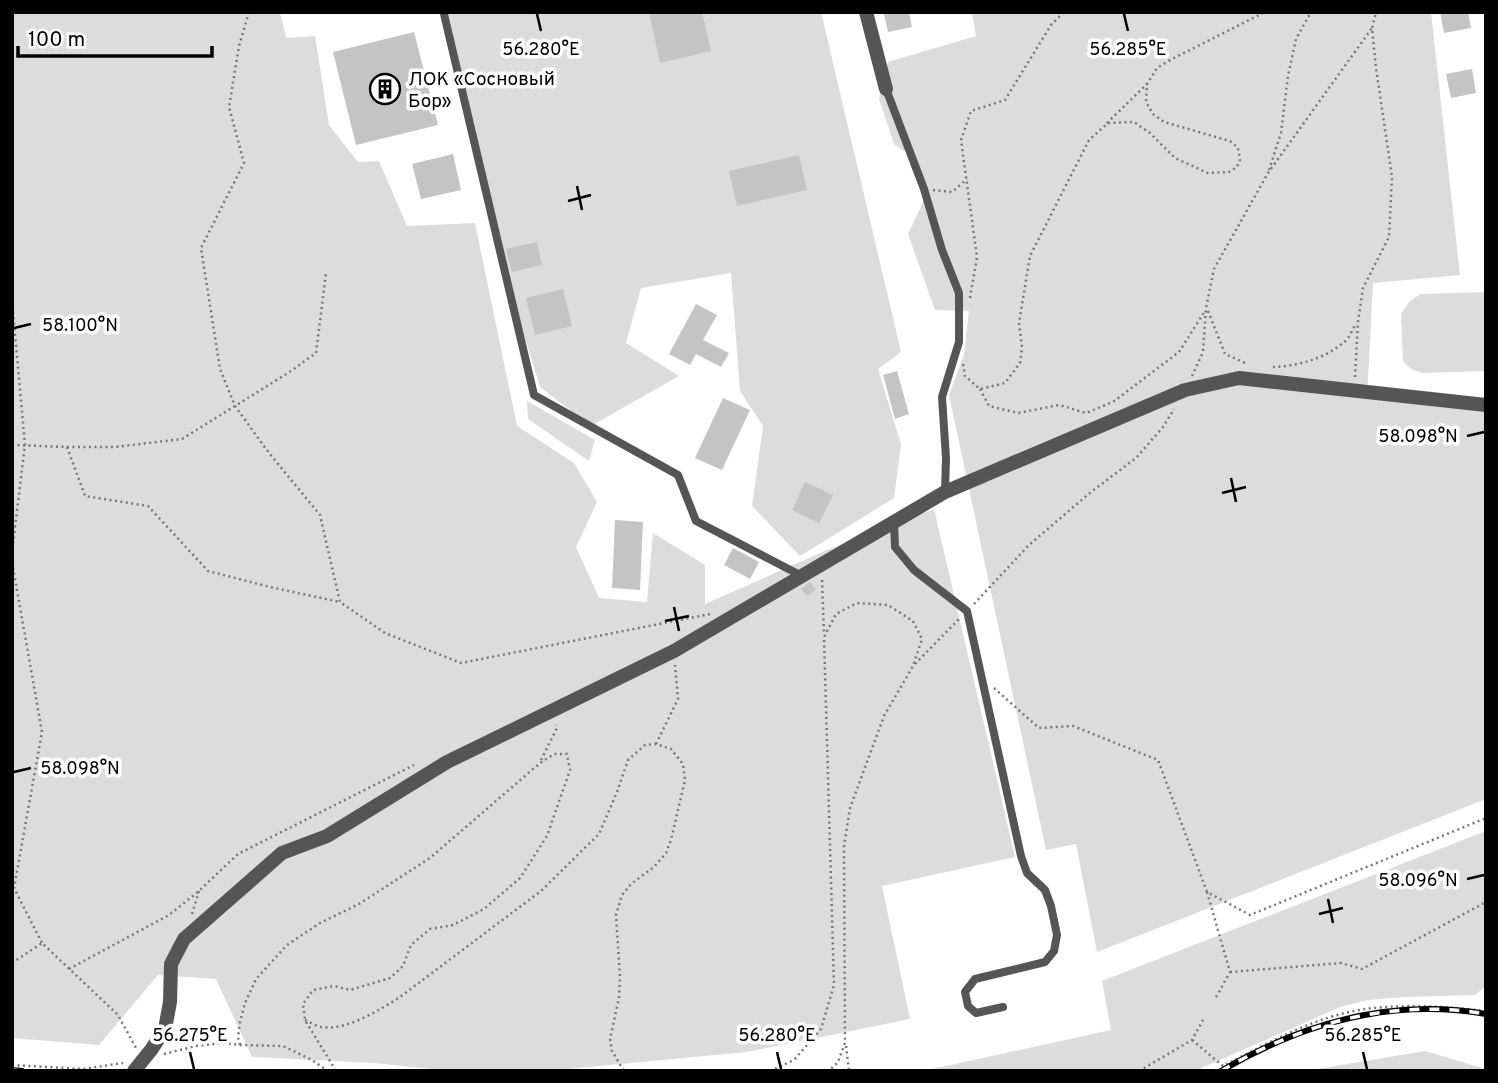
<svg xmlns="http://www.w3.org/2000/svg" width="1498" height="1083" viewBox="0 0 1498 1083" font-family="Overpass,sans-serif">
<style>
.green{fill:#dcdcdc}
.building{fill:#c4c4c4}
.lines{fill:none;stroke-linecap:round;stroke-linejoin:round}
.path{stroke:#777;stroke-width:2.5;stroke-dasharray:2 3.5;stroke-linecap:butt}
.service{stroke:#555;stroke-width:8}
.minor{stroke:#555;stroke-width:14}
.rail-casing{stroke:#000;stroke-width:6}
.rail{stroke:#fff;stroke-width:3.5;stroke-dasharray:10;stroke-linecap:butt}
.ticks{fill:none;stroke:#000;stroke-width:2.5}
.labels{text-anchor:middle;stroke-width:7;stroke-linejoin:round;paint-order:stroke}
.poi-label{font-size:19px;fill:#000;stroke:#fff;text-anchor:start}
.ticks-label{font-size:18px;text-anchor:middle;fill:#000;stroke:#fff;stroke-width:7;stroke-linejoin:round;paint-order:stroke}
</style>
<rect width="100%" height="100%" fill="#fff"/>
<g class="green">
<polygon points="12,12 280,12 286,38 315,36 329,125 358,162 379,161 407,226 475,223 517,426 574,463 597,502 576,547 599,598 647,602 653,533 705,565 705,604 827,550 934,509 1015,857 882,886 910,1019 747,1052 546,1071 452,1071 374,1063 252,1057 216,979 158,975 99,1045 12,1038"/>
<polygon points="448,12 821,12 901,352 878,369 901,444 894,498 800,556 752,506 763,426 740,391 731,273 641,288 626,343 679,376 591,426 540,387 514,303"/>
<polygon points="972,12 1431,12 1460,275 1373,283 1367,398 1486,412 1486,799 1097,952 1076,844 1046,850 949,395 964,355 969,311 935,310 908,234 924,200 915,159 894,144 879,99 888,62 976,36"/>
<polygon points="1486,292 1486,371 1422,373 1411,369 1403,361 1401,314 1409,302 1420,294"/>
<polygon points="527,401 595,440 589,461 528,419"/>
<polygon points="1486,831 1486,986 1475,995 1404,997 1368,1000 1340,1007 1195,1071 923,1071 1111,1030 1102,981"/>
<polygon points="1425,1051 1486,1069 1486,1071 1305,1071"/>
</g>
<g class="building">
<polygon points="649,12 702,12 711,51 660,63"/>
<polygon points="890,12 909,12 912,27 888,32 884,14"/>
<polygon points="1440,12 1468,12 1471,28 1444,33"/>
<polygon points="414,32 438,125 356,145 333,52"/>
<polygon points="1472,69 1476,93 1451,98 1446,74"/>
<polygon points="453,154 461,190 421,199 412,164"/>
<polygon points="799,155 807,190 737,206 729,171"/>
<polygon points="537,242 542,265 512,272 506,249"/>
<polygon points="563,289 572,326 535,335 526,298"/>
<polygon points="696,304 717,315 703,340 729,353 721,367 696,354 690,365 669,354"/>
<polygon points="897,371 909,414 895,419 883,375"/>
<polygon points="723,398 750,410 722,470 695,458"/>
<polygon points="805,482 833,495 819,523 792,510"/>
<polygon points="615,520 643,522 640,590 612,588"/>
<polygon points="733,548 759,562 750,579 724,565"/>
<polygon points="810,582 816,590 807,596 801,589"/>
</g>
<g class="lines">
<g class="path">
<polyline points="249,12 239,46 229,107 244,163 201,248 220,369 235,406 269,453 320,515 340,602 385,633 461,663 710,614"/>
<polyline points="1107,123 1147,84"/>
<polyline points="1269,170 1281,133 1288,76 1296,39 1311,12"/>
<polyline points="933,190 952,192 967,179"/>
<polyline points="970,298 977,257 961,140 971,111 1005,100 1051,25 1064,12"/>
<polyline points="12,301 25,445 12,552"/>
<polyline points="1208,311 1225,354 1247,364"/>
<polyline points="963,364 965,376 980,389 1005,383 1020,363 1022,347 1019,323 1030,256 1089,140 1108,123 1134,122 1150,133 1175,158 1208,173 1229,172 1237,167 1240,160 1238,148 1230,141 1164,122 1153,114 1146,102 1147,84 1157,68 1172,59 1265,12"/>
<path d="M1273,367C1297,366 1324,359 1343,343C1349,339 1352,330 1356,324"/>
<polyline points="1192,376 1203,352 1206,308 1214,269 1268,173 1372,28"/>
<polyline points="1355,377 1358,322 1363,288 1389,237 1392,177 1376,68 1372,28 1376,12"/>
<polyline points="980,389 989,406 1018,413 1059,405 1086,413 1113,402 1179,352 1205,311"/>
<polyline points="12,445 67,447 115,447 182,439 288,373 316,353 326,273"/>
<polyline points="67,447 85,496 148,506 208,571 270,587 340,602"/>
<polyline points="12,562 42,732 14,888 42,943"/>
<polyline points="822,580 824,633"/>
<polyline points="974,604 1029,545 1091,492 1136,458 1163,427 1174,409"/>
<polyline points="915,664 960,618"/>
<polyline points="994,688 1039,728 1073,726 1158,760 1207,892 1250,915 1486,818"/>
<polyline points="656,744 678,699 675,665"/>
<polyline points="541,760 557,728 556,725"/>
<polyline points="1207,892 1230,972 1215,999"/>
<polyline points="192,914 199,891"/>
<polyline points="12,963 42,943 118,1015 136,1048"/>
<polyline points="69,969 169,915 199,891 238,854 414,765"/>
<polyline points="1230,972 1341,963 1362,969 1486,902"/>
<path d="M305,1020C310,1022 316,1026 321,1027C347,1031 379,1010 400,997L541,891L599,834L617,792L628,760L645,745L656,744L671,749L683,764L685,780L671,840L666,853L654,867L631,884L622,895L616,915L620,977L619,998L610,1039L612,1051L622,1068L625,1071"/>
<path d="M1192,1040L1223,1066C1261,1047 1299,1025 1341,1014C1385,1002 1441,1006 1486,1011"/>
<polyline points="240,1045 238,1037 240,1022 245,1003 256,979 287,945 320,923 359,904 430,858 540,763 554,754 567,754 570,770 547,836 520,878 484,909 453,925 430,929 411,945 403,966 390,978 350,990 334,986 313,990 303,1004 305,1020 336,1071"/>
<polyline points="846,1046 849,1071"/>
<polyline points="164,1054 196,1046 225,1043 240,1045 283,1046 312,1060 328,1071"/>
<polyline points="12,1065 83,1069 123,1063"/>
<polyline points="770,1071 794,1060 821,1029 834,985 824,637 836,614 857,603 888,605 913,621 922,639 913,666 884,716 850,808 844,846 845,1043 838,1062 829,1071"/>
<polyline points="1139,1071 1192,1040 1203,1020"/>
</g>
<g class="service">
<polyline points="444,14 534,395 678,475 696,521 802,576"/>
<polyline points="886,89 924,189 942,250 959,293 959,342 942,397 946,458 945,492"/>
<polyline points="894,522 895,547 914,570 967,611 1021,856 1027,873 1045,890 1051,906 1057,935 1054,951 1045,962 975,979 965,992 968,1006 976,1013 1003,1007"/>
</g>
<g class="minor">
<polyline points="866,12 886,89"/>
<polyline points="134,1071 151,1050 165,1029 170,1002 171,964 184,939 282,853 327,836 447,762 674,651 945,492 1185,390 1239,378 1486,405"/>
</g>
<g class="rail-casing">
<g id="rail">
<polyline points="12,1070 22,1071"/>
<path d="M1221,1071C1302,1023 1392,998 1486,1014"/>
</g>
</g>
<use href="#rail" class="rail"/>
</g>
<path class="ticks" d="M537,14L541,31M1124,14L1128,31M577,186L582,210M568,201L591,195M14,328L31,324M1467,436L1484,432M1231,478L1236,502M1222,493L1246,487M674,607L679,631M665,621L689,616M14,772L31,768M1467,879L1484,875M1328,899L1333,923M1319,914L1343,908M190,1052L194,1069M777,1052L781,1069M1363,1052L1367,1069"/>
<defs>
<g id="building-ring" transform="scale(1.575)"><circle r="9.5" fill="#fff" stroke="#000" stroke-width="1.5"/><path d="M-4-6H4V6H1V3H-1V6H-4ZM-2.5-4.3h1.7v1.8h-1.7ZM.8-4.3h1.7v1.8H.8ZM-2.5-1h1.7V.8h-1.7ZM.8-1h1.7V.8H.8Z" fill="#000"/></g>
</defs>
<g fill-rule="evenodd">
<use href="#building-ring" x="385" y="89"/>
</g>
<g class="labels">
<g class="poi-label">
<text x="408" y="85">ЛОК «Сосновый<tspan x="408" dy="22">Бор»</tspan></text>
</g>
</g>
<g class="ticks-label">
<text x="541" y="55">56.280°E</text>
<text x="1128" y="55">56.285°E</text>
<text x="80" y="331">58.100°N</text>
<text x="1418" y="442">58.098°N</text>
<text x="80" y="774">58.098°N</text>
<text x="1418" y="886">58.096°N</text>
<text x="190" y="1041">56.275°E</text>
<text x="777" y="1041">56.280°E</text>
<text x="1363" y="1041">56.285°E</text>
</g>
<rect width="1498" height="1083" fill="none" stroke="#000000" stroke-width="28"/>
<path d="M18 46v10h194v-10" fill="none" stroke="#000000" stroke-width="3.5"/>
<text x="28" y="46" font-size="21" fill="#000000" stroke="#ffffff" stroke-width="5" paint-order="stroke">100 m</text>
</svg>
